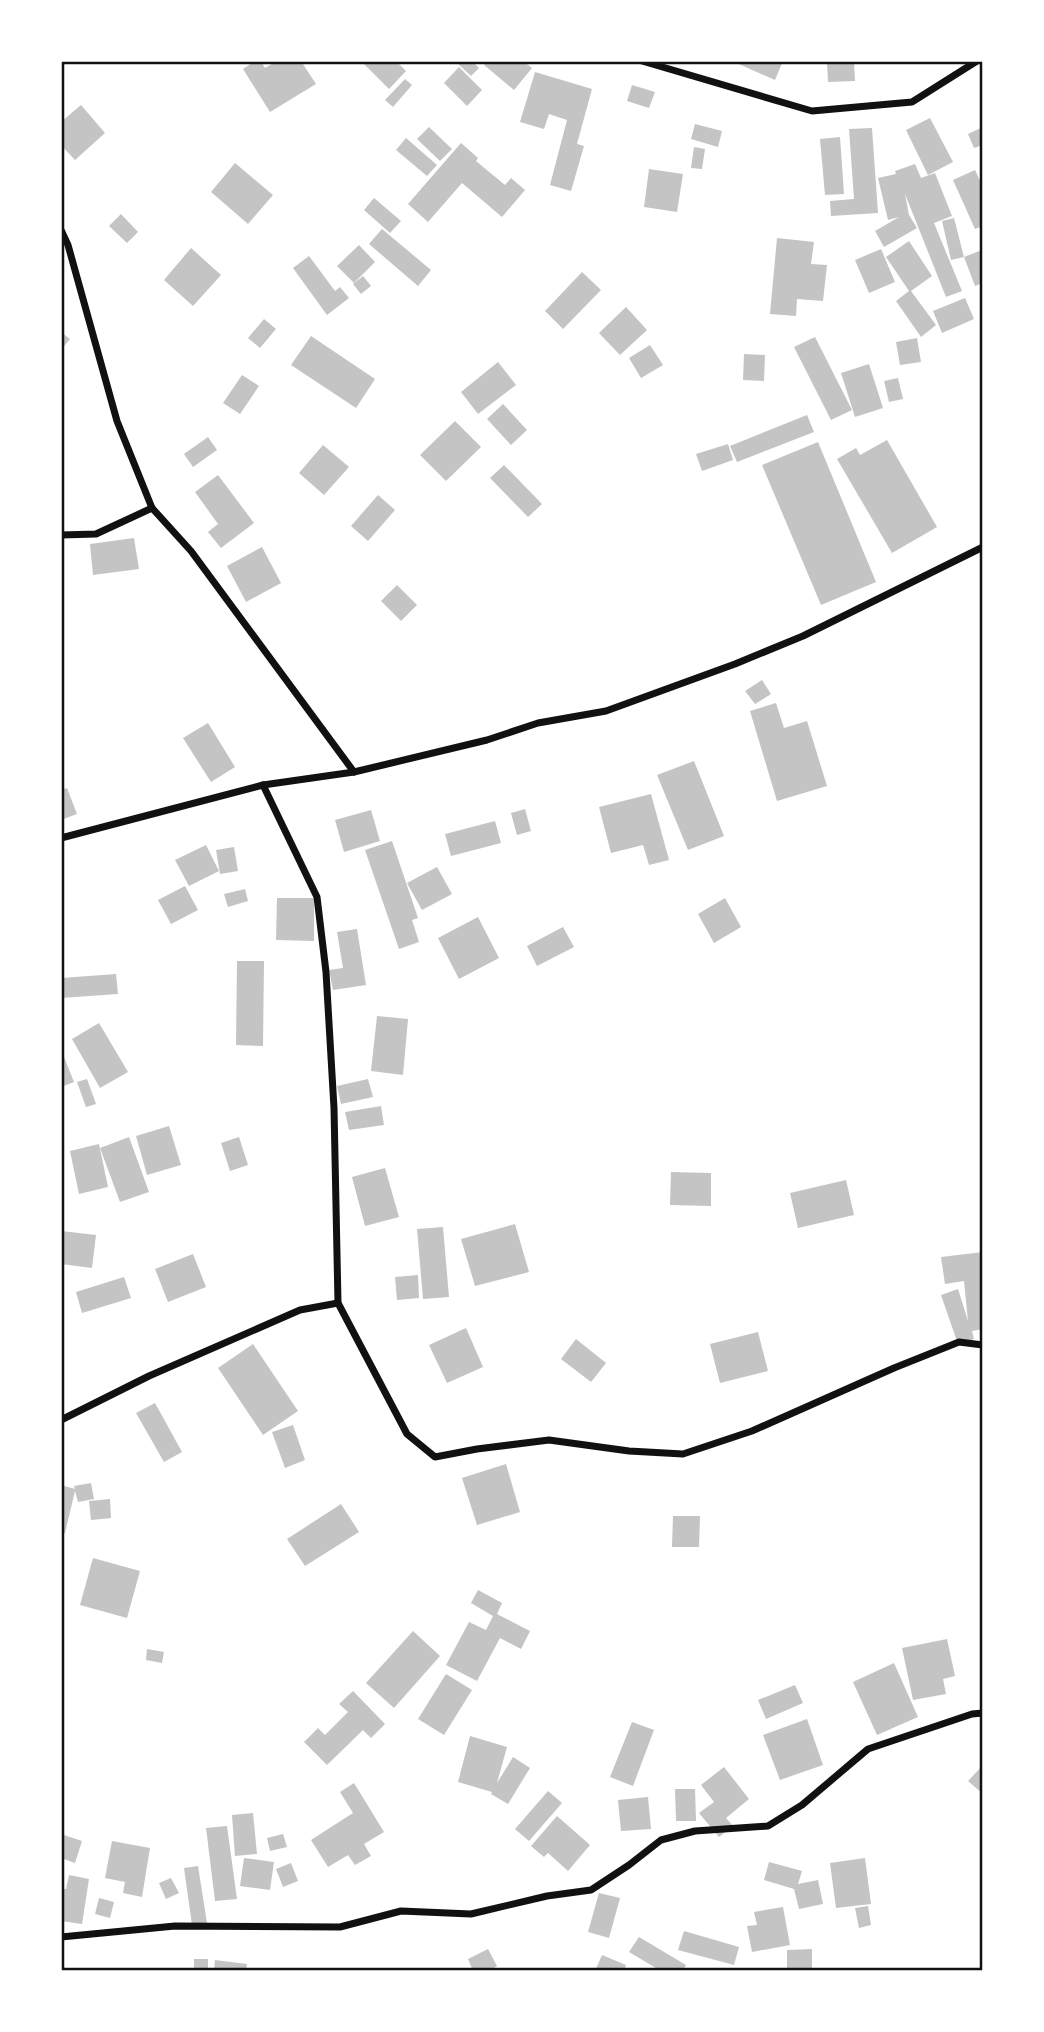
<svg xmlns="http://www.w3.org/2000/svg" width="1044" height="2032" viewBox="0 0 1044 2032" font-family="Helvetica,sans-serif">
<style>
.building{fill:#c4c4c4}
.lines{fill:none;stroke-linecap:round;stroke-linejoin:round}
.minor{stroke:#111;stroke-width:7}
.neatline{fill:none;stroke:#111;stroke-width:2.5}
</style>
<rect width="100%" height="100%" fill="#fff"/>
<g class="building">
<polygon points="255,61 261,61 265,68 277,61 301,61 316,84 270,112 243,69"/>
<polygon points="361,61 396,61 406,71 389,89"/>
<polygon points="455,61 472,61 479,68 471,76"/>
<polygon points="488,61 523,61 532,68 514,90 484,65"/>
<polygon points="732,61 783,61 775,80"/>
<polygon points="854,61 855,81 828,82 827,62"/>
<polygon points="459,67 482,90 467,106 444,83"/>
<polygon points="535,72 592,89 577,144 584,146 571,191 550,185 567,120 549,114 544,129 520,122"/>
<polygon points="405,79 412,85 393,107 385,100"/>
<polygon points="632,85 655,92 649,108 627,101"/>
<polygon points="81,105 105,133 75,160 61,145 61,122"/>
<polygon points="930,118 953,162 928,175 906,130"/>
<polygon points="695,124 722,131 718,147 691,139"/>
<polygon points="429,127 452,149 440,161 417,139"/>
<polygon points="983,127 983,145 974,148 968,134"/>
<polygon points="872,128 878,213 831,216 830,201 854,199 849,129"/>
<polygon points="840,137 844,194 825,195 820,139"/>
<polygon points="406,138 437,165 427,176 396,150"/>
<polygon points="461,143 478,158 476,161 505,185 511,178 525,190 502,217 462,183 428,222 408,204"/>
<polygon points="694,147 705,149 702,169 691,168"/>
<polygon points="235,163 273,195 248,224 211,192"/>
<polygon points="915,164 921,178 935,173 952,216 934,223 962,291 946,297 905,194 909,215 917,228 884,247 875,231 899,217 888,220 878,178 896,174 895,171"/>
<polygon points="649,169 683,174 677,212 644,207"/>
<polygon points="975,170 983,187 983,226 975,229 953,180"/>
<polygon points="374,198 401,221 390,233 364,210"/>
<polygon points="121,214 138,232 127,243 109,226"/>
<polygon points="954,218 964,257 951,260 942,221"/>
<polygon points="382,229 431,270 418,286 369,244"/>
<polygon points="777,238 814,242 811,264 827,265 823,301 797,299 796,316 770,314"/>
<polygon points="909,241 932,276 911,291 936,325 921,337 896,301 909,291 886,257"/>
<polygon points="359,245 375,262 354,283 337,266"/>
<polygon points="191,248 221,275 193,306 164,280"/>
<polygon points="881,249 895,282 869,293 855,260"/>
<polygon points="982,250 983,283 975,286 964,257"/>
<polygon points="309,256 335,291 340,287 349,298 327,315 293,268"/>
<polygon points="582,272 601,290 563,329 545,311"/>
<polygon points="363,276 371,286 361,294 353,284"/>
<polygon points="965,298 974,319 942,333 933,311"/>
<polygon points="626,307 647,330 620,355 599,333"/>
<polygon points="264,319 276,329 260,348 248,338"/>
<polygon points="61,332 70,339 61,350"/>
<polygon points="311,336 375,379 356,408 291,365"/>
<polygon points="815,337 852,410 831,420 794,347"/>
<polygon points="917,338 921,362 900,365 896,342"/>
<polygon points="650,345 663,365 641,378 629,358"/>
<polygon points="744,354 765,355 764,381 743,380"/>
<polygon points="498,362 516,385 478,414 461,392"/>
<polygon points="869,364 883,408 855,417 841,373"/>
<polygon points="242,375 259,386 240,414 223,403"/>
<polygon points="898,378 903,399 889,402 884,381"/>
<polygon points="503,404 527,430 511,445 487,419"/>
<polygon points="807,415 814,432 737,462 730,446"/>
<polygon points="455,421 481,447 446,481 420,455"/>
<polygon points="208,437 217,450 193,467 184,454"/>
<polygon points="887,440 937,527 892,553 837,459 856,448 860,455"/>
<polygon points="818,442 876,582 821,605 762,465"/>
<polygon points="728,444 733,460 702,471 696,454"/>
<polygon points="323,445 349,467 324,495 299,473"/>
<polygon points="504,465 542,504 528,517 490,478"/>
<polygon points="218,475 254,523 221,548 208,532 218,524 195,492"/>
<polygon points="378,495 395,510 368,541 351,526"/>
<polygon points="134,538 139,569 93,575 90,544"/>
<polygon points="262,547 281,583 246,602 227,566"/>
<polygon points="397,585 417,605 401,621 381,601"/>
<polygon points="762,680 771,694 755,704 745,691"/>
<polygon points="776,703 784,728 807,721 827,786 777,801 750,711"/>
<polygon points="208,723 235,767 211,782 183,738"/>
<polygon points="694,761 724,836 688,850 657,775"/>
<polygon points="67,788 77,814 61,820 61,790"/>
<polygon points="651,794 669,860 649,865 643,845 611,853 599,807"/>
<polygon points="525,809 531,831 517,835 511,813"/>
<polygon points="371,810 380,841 344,852 335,820"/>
<polygon points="495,821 501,843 451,856 445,834"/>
<polygon points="392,841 418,918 412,920 419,942 399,949 365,850"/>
<polygon points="206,845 219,871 189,886 175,860"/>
<polygon points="234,847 238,871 220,874 216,850"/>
<polygon points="437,867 452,894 422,910 407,883"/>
<polygon points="185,886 198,910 171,924 158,900"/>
<polygon points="245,889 248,901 228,907 224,894"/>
<polygon points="277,898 314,898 314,941 276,940"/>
<polygon points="725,898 741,927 714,943 698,914"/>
<polygon points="478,917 499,958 459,979 438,938"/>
<polygon points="563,927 574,947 537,966 527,946"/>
<polygon points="357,929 366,985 333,990 329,970 343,968 337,932"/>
<polygon points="237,961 264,961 263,1046 236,1045"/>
<polygon points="116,974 118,994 61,998 61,978"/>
<polygon points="377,1016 408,1019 403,1075 371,1071"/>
<polygon points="99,1023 128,1072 100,1088 72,1039"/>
<polygon points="64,1057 74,1082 61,1087 61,1058"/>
<polygon points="87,1079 96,1104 86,1107 77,1082"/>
<polygon points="368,1079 373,1097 341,1104 337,1086"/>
<polygon points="381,1106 384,1125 349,1130 345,1112"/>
<polygon points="169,1126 181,1165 147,1175 136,1136"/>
<polygon points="129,1137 149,1192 120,1202 100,1148"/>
<polygon points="239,1137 248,1165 230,1171 221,1143"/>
<polygon points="99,1144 108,1187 79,1194 70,1151"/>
<polygon points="385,1168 399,1217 365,1226 352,1177"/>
<polygon points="671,1172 711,1173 711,1206 670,1205"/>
<polygon points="846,1180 854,1215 798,1228 790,1193"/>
<polygon points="515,1224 529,1272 475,1286 461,1239"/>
<polygon points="443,1227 449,1297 423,1299 417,1229"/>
<polygon points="61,1231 96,1235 92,1268 61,1264"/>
<polygon points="983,1252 983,1329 972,1331 974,1339 958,1344 941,1295 958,1289 968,1321 964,1281 945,1284 941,1257"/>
<polygon points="193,1254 206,1287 168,1302 155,1269"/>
<polygon points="418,1275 419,1298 397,1300 395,1277"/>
<polygon points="124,1277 131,1298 82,1313 76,1292"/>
<polygon points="466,1328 483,1367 447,1383 429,1345"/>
<polygon points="758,1332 768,1371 720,1383 710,1344"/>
<polygon points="576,1339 606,1363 591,1382 561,1359"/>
<polygon points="253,1344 298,1411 263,1435 218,1368"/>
<polygon points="155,1403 182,1452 164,1462 136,1413"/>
<polygon points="293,1425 305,1460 285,1468 272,1432"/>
<polygon points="506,1464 520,1512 477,1525 462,1478"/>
<polygon points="91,1483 94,1499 78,1502 75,1491 65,1533 61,1532 61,1485 75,1489 74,1486"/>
<polygon points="110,1499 111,1518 91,1520 89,1501"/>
<polygon points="341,1504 359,1532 305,1566 287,1539"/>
<polygon points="673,1516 700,1516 699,1547 672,1547"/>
<polygon points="93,1558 140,1571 127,1618 80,1605"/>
<polygon points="478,1590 502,1603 497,1614 530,1631 521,1649 500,1638 477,1681 446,1665 469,1622 486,1630 493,1616 471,1603"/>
<polygon points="413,1631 440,1656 394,1708 366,1683"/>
<polygon points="947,1639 955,1676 943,1679 946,1694 913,1700 902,1648"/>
<polygon points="147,1649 164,1652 162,1663 146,1660"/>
<polygon points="894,1663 918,1717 877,1735 853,1682"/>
<polygon points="446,1674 472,1690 444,1735 418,1719"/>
<polygon points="795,1685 803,1703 766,1719 758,1700"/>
<polygon points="353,1691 385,1724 371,1738 363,1730 327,1765 304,1742 318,1728 325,1735 348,1712 339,1704"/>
<polygon points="807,1719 823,1765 780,1780 763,1735"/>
<polygon points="632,1722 654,1730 633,1786 610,1777"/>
<polygon points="470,1736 507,1747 497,1783 513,1757 530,1768 508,1804 491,1794 492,1792 458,1782"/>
<polygon points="983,1765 983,1794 968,1781"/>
<polygon points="724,1767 749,1799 726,1818 733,1826 719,1837 699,1813 714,1802 701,1785"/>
<polygon points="354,1783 384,1832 364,1844 371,1856 355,1865 348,1855 328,1867 311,1840 353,1813 340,1792"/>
<polygon points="675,1789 695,1789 696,1821 676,1821"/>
<polygon points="548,1791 562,1803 529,1841 515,1829"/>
<polygon points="648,1797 651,1829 621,1831 618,1800"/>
<polygon points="253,1813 257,1854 235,1856 232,1815"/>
<polygon points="557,1816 590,1845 568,1871 548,1853 544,1857 531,1846"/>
<polygon points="227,1826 237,1899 215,1901 206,1828"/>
<polygon points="61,1834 82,1841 75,1863 61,1858"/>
<polygon points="283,1834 287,1847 270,1851 267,1838"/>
<polygon points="112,1841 150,1848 142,1897 123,1893 125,1882 105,1878"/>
<polygon points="244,1858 274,1862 270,1890 240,1886"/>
<polygon points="865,1858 871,1904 836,1908 830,1863"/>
<polygon points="769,1862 802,1871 798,1884 818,1880 823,1904 799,1909 794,1889 764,1880"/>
<polygon points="291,1863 298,1881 283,1887 276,1869"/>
<polygon points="198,1866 207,1923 192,1925 184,1868"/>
<polygon points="69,1875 89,1879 82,1924 61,1921 61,1889 66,1889"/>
<polygon points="171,1878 179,1893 166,1899 159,1883"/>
<polygon points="599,1893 620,1898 609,1938 588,1932"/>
<polygon points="99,1898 114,1902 110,1918 95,1914"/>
<polygon points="868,1906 871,1925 859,1928 855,1908"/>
<polygon points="783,1907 790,1945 752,1952 747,1926 757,1925 754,1912"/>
<polygon points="684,1931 739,1947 734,1965 678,1950"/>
<polygon points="639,1937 686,1965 683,1971 661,1971 629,1952"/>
<polygon points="488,1949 497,1966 489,1971 473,1971 468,1959"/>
<polygon points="812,1949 812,1969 787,1970 787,1950"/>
<polygon points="602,1955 626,1965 624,1971 595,1971"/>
<rect x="194" y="1959" width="14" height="12"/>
<polygon points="215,1960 247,1964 246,1971 214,1971"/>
</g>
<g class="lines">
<g class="minor">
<polyline points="642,61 812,111 912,102 977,61"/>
<polyline points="61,230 68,245 117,421 152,508 191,551 354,772"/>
<polyline points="61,535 96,534 152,508"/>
<polyline points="263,785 317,897 326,972 334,1108 338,1303 407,1434 435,1457 477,1449 549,1440 629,1451 683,1454 752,1431 894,1368 959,1342 983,1345"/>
<polyline points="61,838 263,785 354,772 487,740 538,723 606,711 735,664 803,636 983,547"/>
<polyline points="61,1420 149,1376 300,1310 338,1303"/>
<polyline points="61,1937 175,1926 340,1927 401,1911 471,1914 547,1896 591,1890 629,1865 661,1840 695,1831 768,1826 802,1805 868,1749 972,1714 983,1713"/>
</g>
</g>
<rect width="1044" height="2032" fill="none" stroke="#ffffff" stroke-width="126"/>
<rect x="63" y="63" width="918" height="1906" class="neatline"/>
</svg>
